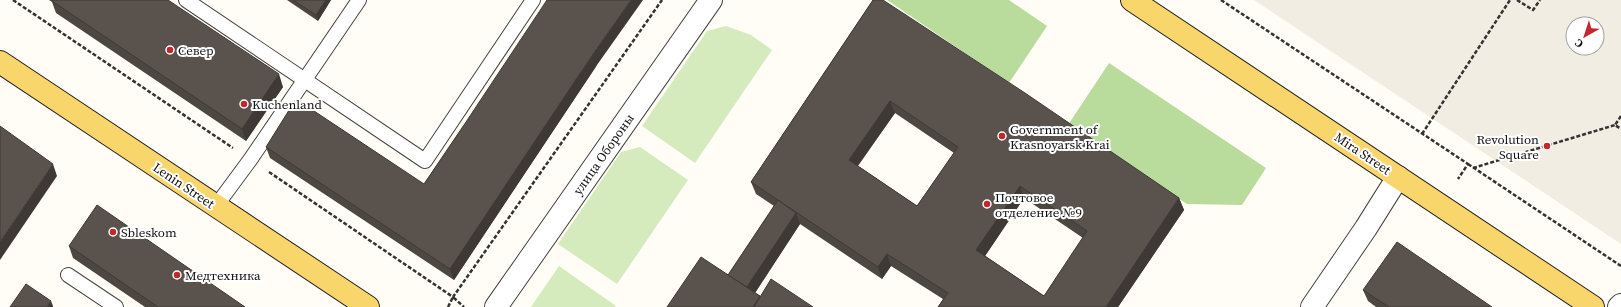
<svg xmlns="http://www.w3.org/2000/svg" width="1621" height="307" viewBox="0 0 1621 307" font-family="'Source Serif 4',serif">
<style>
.green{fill:#d5ebbd}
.forest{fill:#b9dc9c}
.plaza{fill:#f1ede2;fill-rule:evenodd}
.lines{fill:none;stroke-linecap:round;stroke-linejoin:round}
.service-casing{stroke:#444;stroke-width:16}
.minor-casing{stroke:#444;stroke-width:24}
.primary-casing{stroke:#222;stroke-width:24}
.path{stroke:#333;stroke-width:2.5;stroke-dasharray:4 2;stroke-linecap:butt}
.service{stroke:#fff;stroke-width:14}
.minor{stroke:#fff;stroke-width:22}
.primary{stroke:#f9d66b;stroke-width:22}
.wall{fill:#4d4742;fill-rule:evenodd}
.shaded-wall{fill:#3f3936}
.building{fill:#5a524d;stroke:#3f3936;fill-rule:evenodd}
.poi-dot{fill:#c4262e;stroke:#fff;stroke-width:1.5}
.labels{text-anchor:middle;stroke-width:4;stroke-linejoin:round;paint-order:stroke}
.poi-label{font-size:13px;fill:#111;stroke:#fff;text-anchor:start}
.street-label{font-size:13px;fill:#111;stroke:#fff}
</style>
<rect width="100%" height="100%" fill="#fffdf5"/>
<g class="green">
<polygon points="726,26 751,35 772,50 695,163 642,126 707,31"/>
<polygon points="640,147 688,180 617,284 558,244 621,152"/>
<polygon points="559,266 616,306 615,307 531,307"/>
</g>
<g class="forest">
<polygon points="887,0 1009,0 1047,26 1009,83"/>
<polygon points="1109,63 1266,168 1242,205 1187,204 1068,125"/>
</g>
<path class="plaza" d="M1254,0H1621V244ZM1573,24H1597V48H1573Z"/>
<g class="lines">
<g class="service-casing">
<g id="service">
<polyline points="186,0 425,161 533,0"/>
<polyline points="216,206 250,160 359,0"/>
<polyline points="68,275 116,307"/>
</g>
</g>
<g class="minor-casing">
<g id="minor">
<polyline points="496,307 711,0"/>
<polyline points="1312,307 1366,228 1398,177"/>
<polyline points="1619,307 1621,305"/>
</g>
</g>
<g class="primary-casing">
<g id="primary">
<polyline points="1132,0 1593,307"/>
<polyline points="0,62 368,307"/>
</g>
</g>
<g class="path">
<polyline points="13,0 233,148"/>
<polyline points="1221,0 1468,164 1458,179"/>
<polyline points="1517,0 1533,10 1540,0"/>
<polyline points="1621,116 1615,125 1621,129"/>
<polyline points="1422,134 1510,0"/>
<polyline points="1468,164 1621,266"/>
<polyline points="1473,168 1615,125"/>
<polyline points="269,172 453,297 662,0"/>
<polyline points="448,307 453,297 464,307"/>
</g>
<use href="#service" class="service"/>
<use href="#minor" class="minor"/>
<use href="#primary" class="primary"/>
</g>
<g class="wall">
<polygon points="49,0 168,0 283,87 246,141 56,13 52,2"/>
<polygon points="287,0 331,0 318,21"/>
<path d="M873,0L1179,198L1184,210L1118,307H938L943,299L891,266L882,279L800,224L755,293L760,296V297L813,307H667L728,275L774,206L756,194L751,182ZM895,113L954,153L917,206L858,166ZM1024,198L1083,238L1044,296L985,256Z"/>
<polygon points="597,65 454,280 270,158 266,147 424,184 464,125"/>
<polygon points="69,246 245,307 145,307 73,258"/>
<polygon points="1363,290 1492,307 1376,307 1368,301"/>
</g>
<g class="shaded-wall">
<polygon points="326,0 331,0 318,21 316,15"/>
<polygon points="631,0 643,0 597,65 454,280 450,269 593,54"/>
<polygon points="279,74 283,87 246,141 242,129"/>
<polygon points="890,101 895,113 853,172 849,160"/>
<polygon points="53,164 57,176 0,260 0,242"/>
<polygon points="1020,186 1024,198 981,262 976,250"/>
<polygon points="1179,198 1184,210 1118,307 1106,307"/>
<polygon points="796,213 800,224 751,299 746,287"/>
<polygon points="887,254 891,266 882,279 878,267"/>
<polygon points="51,301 53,306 53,307 47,307"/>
</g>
<g class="building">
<polygon points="52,0 168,0 279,74 242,129 52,1"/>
<polygon points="293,0 326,0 316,15"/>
<polygon points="547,0 631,0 593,54 450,269 266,147 296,99 424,184 464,125"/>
<path d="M873,0H883L1025,93L1179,198L1106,307H938L948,293L887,254L878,267L751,182ZM890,101L958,147L917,206L849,160ZM1020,186L1087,231L1044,296L976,250Z"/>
<polygon points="0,126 53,164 0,242"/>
<polygon points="778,200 796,213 747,287 728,275"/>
<polygon points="97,205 245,307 158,307 69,246"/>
<polygon points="1397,242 1492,307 1389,307 1363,290"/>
<polygon points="701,257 760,296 753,307 667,307"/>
<polygon points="771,279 813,307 754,307"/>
<polygon points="26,284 51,301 47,307 10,307"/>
</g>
<g class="poi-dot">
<circle cx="170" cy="50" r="4"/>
<circle cx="244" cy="104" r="4"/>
<circle cx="1002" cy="136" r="4"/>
<circle cx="1547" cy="146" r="4"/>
<circle cx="987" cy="204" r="4"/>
<circle cx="113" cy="232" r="4"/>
<circle cx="177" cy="275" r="4"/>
</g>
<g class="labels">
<g class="poi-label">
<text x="178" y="55">Север</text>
<text x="252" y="109">Kuchenland</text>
<text x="1010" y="134">Government of<tspan x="1010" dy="15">Krasnoyarsk Krai</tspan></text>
<text x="1539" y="144" text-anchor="end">Revolution<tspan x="1539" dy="15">Square</tspan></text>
<text x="995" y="202">Почтовое<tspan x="995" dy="15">отделение №9</tspan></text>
<text x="121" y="237">Sbleskom</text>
<text x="185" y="280">Медтехника</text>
</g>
<g class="street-label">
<text transform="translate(1363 153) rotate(34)" y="5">Mira Street</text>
<text transform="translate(603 154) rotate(-55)" y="5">улица Обороны</text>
<text transform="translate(184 185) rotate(34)" y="5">Lenin Street</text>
</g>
</g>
<g transform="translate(1585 36) rotate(219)"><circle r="19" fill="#ffffff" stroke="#a0a0a0"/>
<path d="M0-3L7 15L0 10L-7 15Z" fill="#c4262e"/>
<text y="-6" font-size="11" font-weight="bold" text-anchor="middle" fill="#111111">С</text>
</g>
</svg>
